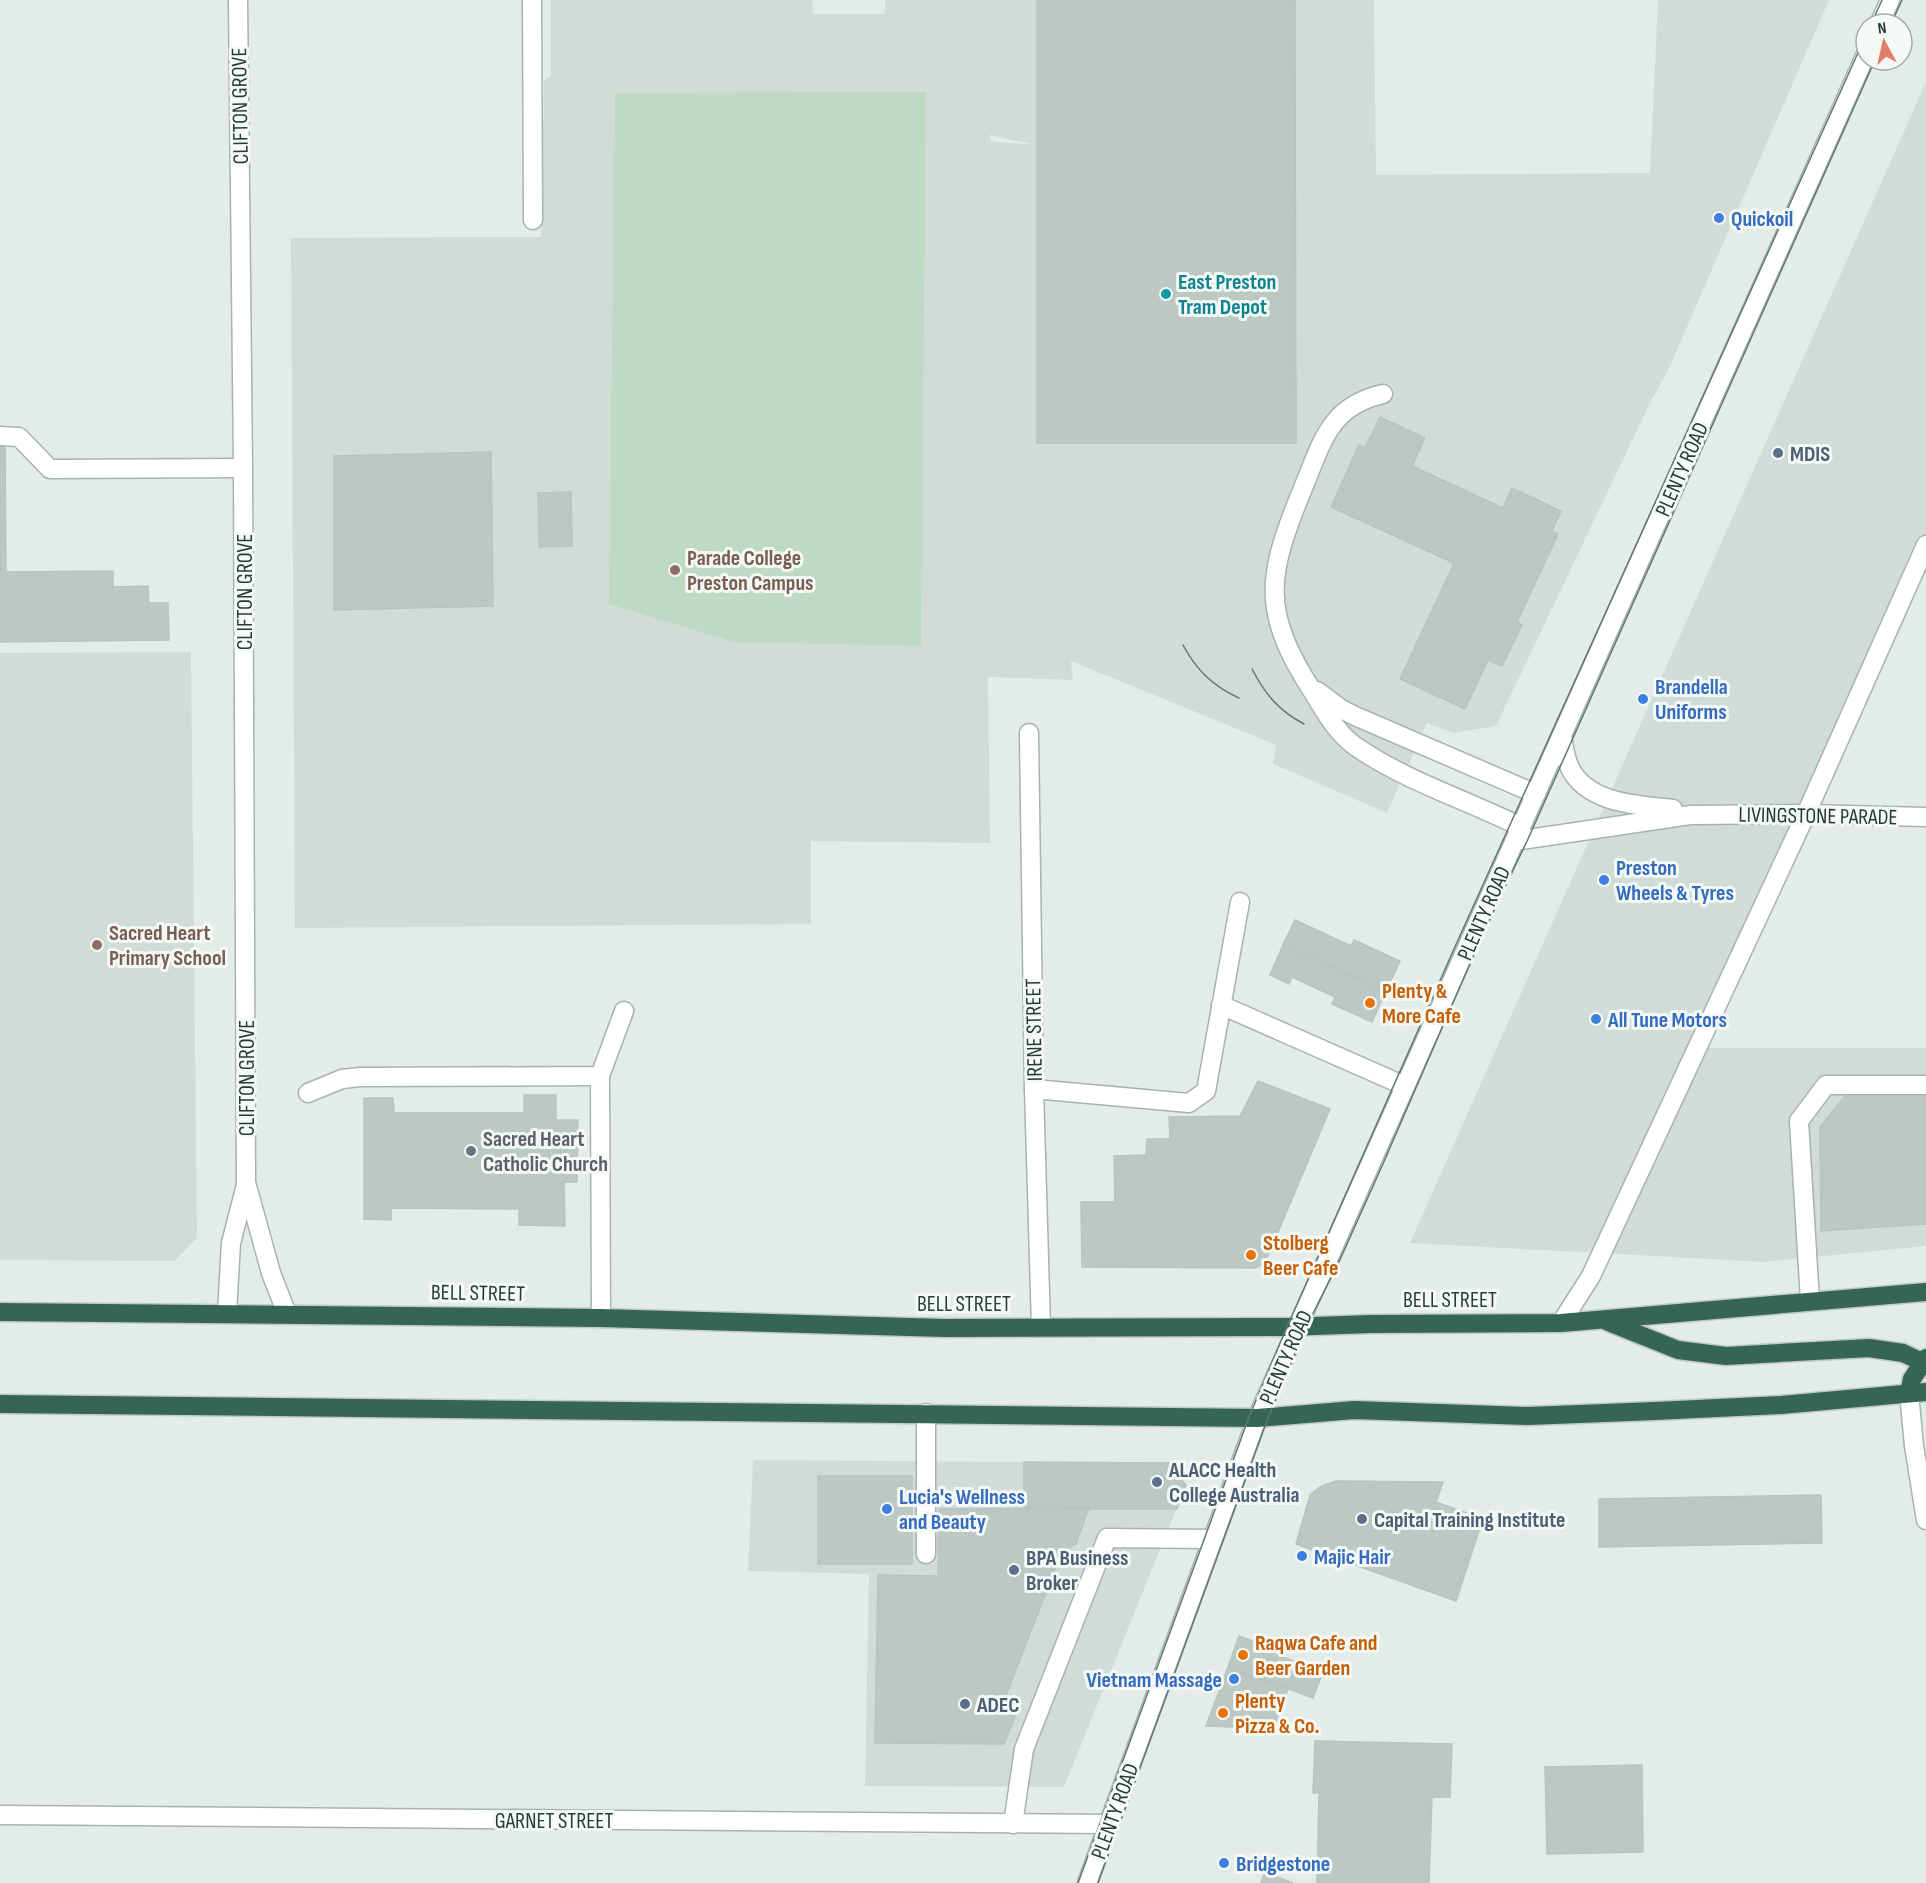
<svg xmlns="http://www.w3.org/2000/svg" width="1926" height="1883" viewBox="0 0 1926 1883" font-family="'Sofia Sans Condensed',sans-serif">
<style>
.built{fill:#d2dcd6;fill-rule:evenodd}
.green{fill:#bfdac4}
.building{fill:#bcc9c3;stroke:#b7c5be;stroke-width:1.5}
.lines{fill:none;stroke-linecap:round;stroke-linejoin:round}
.lane-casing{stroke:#a7b3ae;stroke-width:21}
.street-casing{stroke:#a7b3ae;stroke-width:21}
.secondary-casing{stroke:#a3b6ae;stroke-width:21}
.highway-casing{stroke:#c2c8c6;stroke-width:21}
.lane{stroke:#fff;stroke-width:18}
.street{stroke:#fff;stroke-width:18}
.secondary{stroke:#fff;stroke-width:18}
.highway{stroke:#346557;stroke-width:18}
.tram{stroke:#60776f;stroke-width:1.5}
.shop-dot{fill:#3f7fe0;stroke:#f4f9f6;stroke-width:2}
.culture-dot{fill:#0f9aa8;stroke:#f4f9f6;stroke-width:2}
.service-dot{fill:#5c6f8a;stroke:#f4f9f6;stroke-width:2}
.education-dot{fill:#8d6e63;stroke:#f4f9f6;stroke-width:2}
.food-dot{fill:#e8710a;stroke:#f4f9f6;stroke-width:2}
.worship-dot{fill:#6b7280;stroke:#f4f9f6;stroke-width:2}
.labels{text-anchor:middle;stroke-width:6;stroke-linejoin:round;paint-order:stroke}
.street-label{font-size:22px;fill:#253b34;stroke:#f4f9f6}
.shop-label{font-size:22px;font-weight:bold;fill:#366cbe;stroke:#f4f9f6;text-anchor:start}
.culture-label{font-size:22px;font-weight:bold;fill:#0d838f;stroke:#f4f9f6;text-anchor:start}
.service-label{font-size:22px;font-weight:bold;fill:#4e5e75;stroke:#f4f9f6;text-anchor:start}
.education-label{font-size:22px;font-weight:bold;fill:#785e54;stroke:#f4f9f6;text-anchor:start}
.food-label{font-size:22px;font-weight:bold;fill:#c56008;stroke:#f4f9f6;text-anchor:start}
.worship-label{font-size:22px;font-weight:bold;fill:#5b616d;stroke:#f4f9f6;text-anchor:start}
</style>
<rect width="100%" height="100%" fill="#e4ece8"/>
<g class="built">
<path d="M551,0H812L813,14H885V0H1374L1376,175L1650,173L1658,0H1829L1670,366L1649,405L1496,726L1453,733L1427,723L1387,813L1273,764L1276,745L1071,661L1073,680L988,677L990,843L811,841V924L295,928L291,238L541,237L544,81L551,76ZM989,135H990L1031,144L992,142Z"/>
<polygon points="1926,82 1926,567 1704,1048 1926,1048 1926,1246 1764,1262 1410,1243"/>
<polygon points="191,652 197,1238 175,1261 0,1260 0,653"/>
<polygon points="753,1460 1169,1463 1186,1485 1064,1787 865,1786 869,1574 748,1571"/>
</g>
<polygon class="green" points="926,92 921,646 734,642 609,604 615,93"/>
<g class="building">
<polygon points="1037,0 1295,0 1296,443 1037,443"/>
<polygon points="1380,417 1425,438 1412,466 1503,508 1512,488 1561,511 1552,531 1558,534 1517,622 1522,625 1502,666 1488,660 1465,709 1400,679 1454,563 1331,507 1359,445 1365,448"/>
<polygon points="0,447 5,447 6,572 113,571 113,587 148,586 149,603 168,603 169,640 0,642"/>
<polygon points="491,452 493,606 334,610 334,456"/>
<polygon points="571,492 572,546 539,547 538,493"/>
<polygon points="1295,920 1351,946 1354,940 1400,961 1386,991 1283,945"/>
<polygon points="1283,945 1386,991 1372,1022 1332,1004 1335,997 1292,977 1289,984 1270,975"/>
<polygon points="1258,1081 1330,1109 1265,1263 1255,1268 1082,1267 1081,1202 1115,1202 1114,1156 1146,1155 1147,1139 1170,1139 1169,1117 1240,1116"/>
<polygon points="524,1095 556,1095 556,1120 578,1120 577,1182 564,1182 565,1226 519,1225 519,1209 391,1208 391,1220 364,1219 364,1098 393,1098 394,1113 524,1113"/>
<polygon points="1845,1096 1926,1096 1926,1224 1821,1231 1820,1127"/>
<polygon points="1024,1462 1169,1463 1186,1485 1177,1509 1024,1509"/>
<rect x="818" y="1476" width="94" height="88"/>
<polygon points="1336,1481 1443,1482 1436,1502 1483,1519 1456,1601 1296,1544 1310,1495 1320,1487"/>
<polygon points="1821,1495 1822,1543 1599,1547 1599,1499"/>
<polygon points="1089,1508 1076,1544 1062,1551 1005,1698 1016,1714 1004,1744 875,1743 878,1575 938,1576 939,1509"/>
<polygon points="1239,1636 1274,1649 1272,1653 1323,1672 1313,1698 1228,1667"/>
<polygon points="1228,1667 1288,1689 1277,1717 1286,1721 1283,1729 1206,1726"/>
<polygon points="1315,1741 1452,1744 1450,1797 1432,1797 1429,1883 1317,1883 1319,1793 1313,1793"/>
<polygon points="1642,1765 1643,1852 1547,1854 1545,1767"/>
<polygon points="1265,1872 1293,1883 1261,1883"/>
</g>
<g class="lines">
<g class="lane-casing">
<g id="lane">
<polyline points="532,0 533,220"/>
<path d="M1383,394C1329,406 1322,443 1303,488C1267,576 1260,610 1313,692C1326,713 1337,734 1358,748C1408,782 1467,800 1521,827"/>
<polyline points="0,436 19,437 50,469 243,468"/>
<polyline points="1317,691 1341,709 1355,716 1536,794"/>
<polyline points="1221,1005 1405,1086"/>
<polyline points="600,1076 601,1318"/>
<polyline points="1034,1089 1189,1103 1206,1091 1240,902"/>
<polyline points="308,1093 342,1079 360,1077 600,1076 624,1011"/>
<polyline points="1810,1301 1799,1121 1826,1085 1926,1085"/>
<polyline points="1561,1323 1591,1276 1806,814 1926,545"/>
<polyline points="926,1413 926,1554"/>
<polyline points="1013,1824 1024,1749 1107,1538 1213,1539"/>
</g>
</g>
<g class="street-casing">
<g id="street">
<polyline points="1029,733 1034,1089 1041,1327"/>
<path d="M1562,736C1564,747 1565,758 1570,768C1588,804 1638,805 1673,809"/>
<polyline points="1515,841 1690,815 1806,814 1926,817"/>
<polyline points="247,1186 271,1273 287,1314"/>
<polyline points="227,1313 231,1243 246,1185 243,468 238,0"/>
<polyline points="1909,1393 1914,1446 1926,1520"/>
<polyline points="0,1815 1109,1824"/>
</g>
</g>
<g class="secondary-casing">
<g id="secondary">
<polyline points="1879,24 1890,0"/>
<polyline points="1087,1883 1257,1418 1866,54"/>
</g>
</g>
<g class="highway-casing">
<g id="highway">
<polyline points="0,1312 601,1318 944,1328 1287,1327 1371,1324 1561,1323 1926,1292"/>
<polyline points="1608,1322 1678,1350 1726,1356 1869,1348 1903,1353 1926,1364"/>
<polyline points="1909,1393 1912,1379 1926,1358"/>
<polyline points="0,1404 1257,1418 1354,1410 1528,1416 1655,1411 1781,1405 1926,1392"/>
</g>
</g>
<use href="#lane" class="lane"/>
<use href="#street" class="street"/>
<use href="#secondary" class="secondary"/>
<use href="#highway" class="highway"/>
<g class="tram">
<polyline points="1871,24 1882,0"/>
<polyline points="1891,24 1902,0"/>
<path d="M1183,645C1197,671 1213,686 1239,698"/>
<path d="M1252,669C1265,694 1279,711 1304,724"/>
<polyline points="1078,1883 1249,1417 1287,1327 1454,949 1866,35"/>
<polyline points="1098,1883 1268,1418 1306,1327 1338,1264 1382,1166 1485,929 1528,839 1875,60"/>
</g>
</g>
<g class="shop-dot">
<circle cx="1719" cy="218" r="6"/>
<circle cx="1643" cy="699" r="6"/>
<circle cx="1604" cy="880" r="6"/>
<circle cx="1596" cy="1019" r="6"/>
<circle cx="887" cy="1509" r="6"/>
<circle cx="1302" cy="1556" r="6"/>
<circle cx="1234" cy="1679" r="6"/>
<circle cx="1224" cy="1863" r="6"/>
</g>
<circle class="culture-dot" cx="1166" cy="294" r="6"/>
<g class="service-dot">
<circle cx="1778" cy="453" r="6"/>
<circle cx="1157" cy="1482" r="6"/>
<circle cx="1362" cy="1519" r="6"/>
<circle cx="1014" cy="1570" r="6"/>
<circle cx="965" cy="1704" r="6"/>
</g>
<g class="education-dot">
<circle cx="675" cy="570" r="6"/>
<circle cx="97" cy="945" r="6"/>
</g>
<g class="food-dot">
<circle cx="1370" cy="1003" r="6"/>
<circle cx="1251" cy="1255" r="6"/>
<circle cx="1243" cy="1655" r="6"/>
<circle cx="1223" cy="1713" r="6"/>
</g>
<circle class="worship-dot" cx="471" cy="1151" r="6"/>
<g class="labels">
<g class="street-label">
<text transform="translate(239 106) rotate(-91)" y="8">CLIFTON GROVE</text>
<text transform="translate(1681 469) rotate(-66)" y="8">PLENTY ROAD</text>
<text transform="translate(244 592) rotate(-90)" y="8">CLIFTON GROVE</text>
<text transform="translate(1818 815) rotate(1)" y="8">LIVINGSTONE PARADE</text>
<text transform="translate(1483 913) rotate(-66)" y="8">PLENTY ROAD</text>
<text transform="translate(1033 1030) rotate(-91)" y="8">IRENE STREET</text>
<text transform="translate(246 1078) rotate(-90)" y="8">CLIFTON GROVE</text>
<text transform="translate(478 1292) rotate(1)" y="8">BELL STREET</text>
<text x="1450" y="1307">BELL STREET</text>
<text x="964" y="1311">BELL STREET</text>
<text transform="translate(1285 1357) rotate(-66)" y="8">PLENTY ROAD</text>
<text transform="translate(1114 1811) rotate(-70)" y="8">PLENTY ROAD</text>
<text x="554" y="1828">GARNET STREET</text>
</g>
<g class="shop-label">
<text x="1731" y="226">Quickoil</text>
<text x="1655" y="694">Brandella<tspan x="1655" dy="25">Uniforms</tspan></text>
<text x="1616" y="875">Preston<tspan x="1616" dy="25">Wheels &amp; Tyres</tspan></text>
<text x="1608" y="1027">All Tune Motors</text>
<text x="899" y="1504">Lucia's Wellness<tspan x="899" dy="25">and Beauty</tspan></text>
<text x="1314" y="1564">Majic Hair</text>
<text x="1222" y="1687" text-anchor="end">Vietnam Massage</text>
<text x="1236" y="1871">Bridgestone</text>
</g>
<g class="culture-label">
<text x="1178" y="289">East Preston<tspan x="1178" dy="25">Tram Depot</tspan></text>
</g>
<g class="service-label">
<text x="1790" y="461">MDIS</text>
<text x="1169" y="1477">ALACC Health<tspan x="1169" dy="25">College Australia</tspan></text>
<text x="1374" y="1527">Capital Training Institute</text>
<text x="1026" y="1565">BPA Business<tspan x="1026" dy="25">Broker</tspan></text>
<text x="977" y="1712">ADEC</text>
</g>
<g class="education-label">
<text x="687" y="565">Parade College<tspan x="687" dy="25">Preston Campus</tspan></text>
<text x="109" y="940">Sacred Heart<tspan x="109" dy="25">Primary School</tspan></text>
</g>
<g class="food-label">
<text x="1382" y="998">Plenty &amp;<tspan x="1382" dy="25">More Cafe</tspan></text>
<text x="1263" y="1250">Stolberg<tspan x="1263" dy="25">Beer Cafe</tspan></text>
<text x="1255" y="1650">Raqwa Cafe and<tspan x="1255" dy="25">Beer Garden</tspan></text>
<text x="1235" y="1708">Plenty<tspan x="1235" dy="25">Pizza &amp; Co.</tspan></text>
</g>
<g class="worship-label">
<text x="483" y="1146">Sacred Heart<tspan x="483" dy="25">Catholic Church</tspan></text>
</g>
</g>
<g transform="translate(1884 42) rotate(352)"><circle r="28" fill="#f4f9f6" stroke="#a1ada8" stroke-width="1.5"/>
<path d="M0-4.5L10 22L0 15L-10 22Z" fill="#e37e6b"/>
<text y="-9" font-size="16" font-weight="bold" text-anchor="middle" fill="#253b34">N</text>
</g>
</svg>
